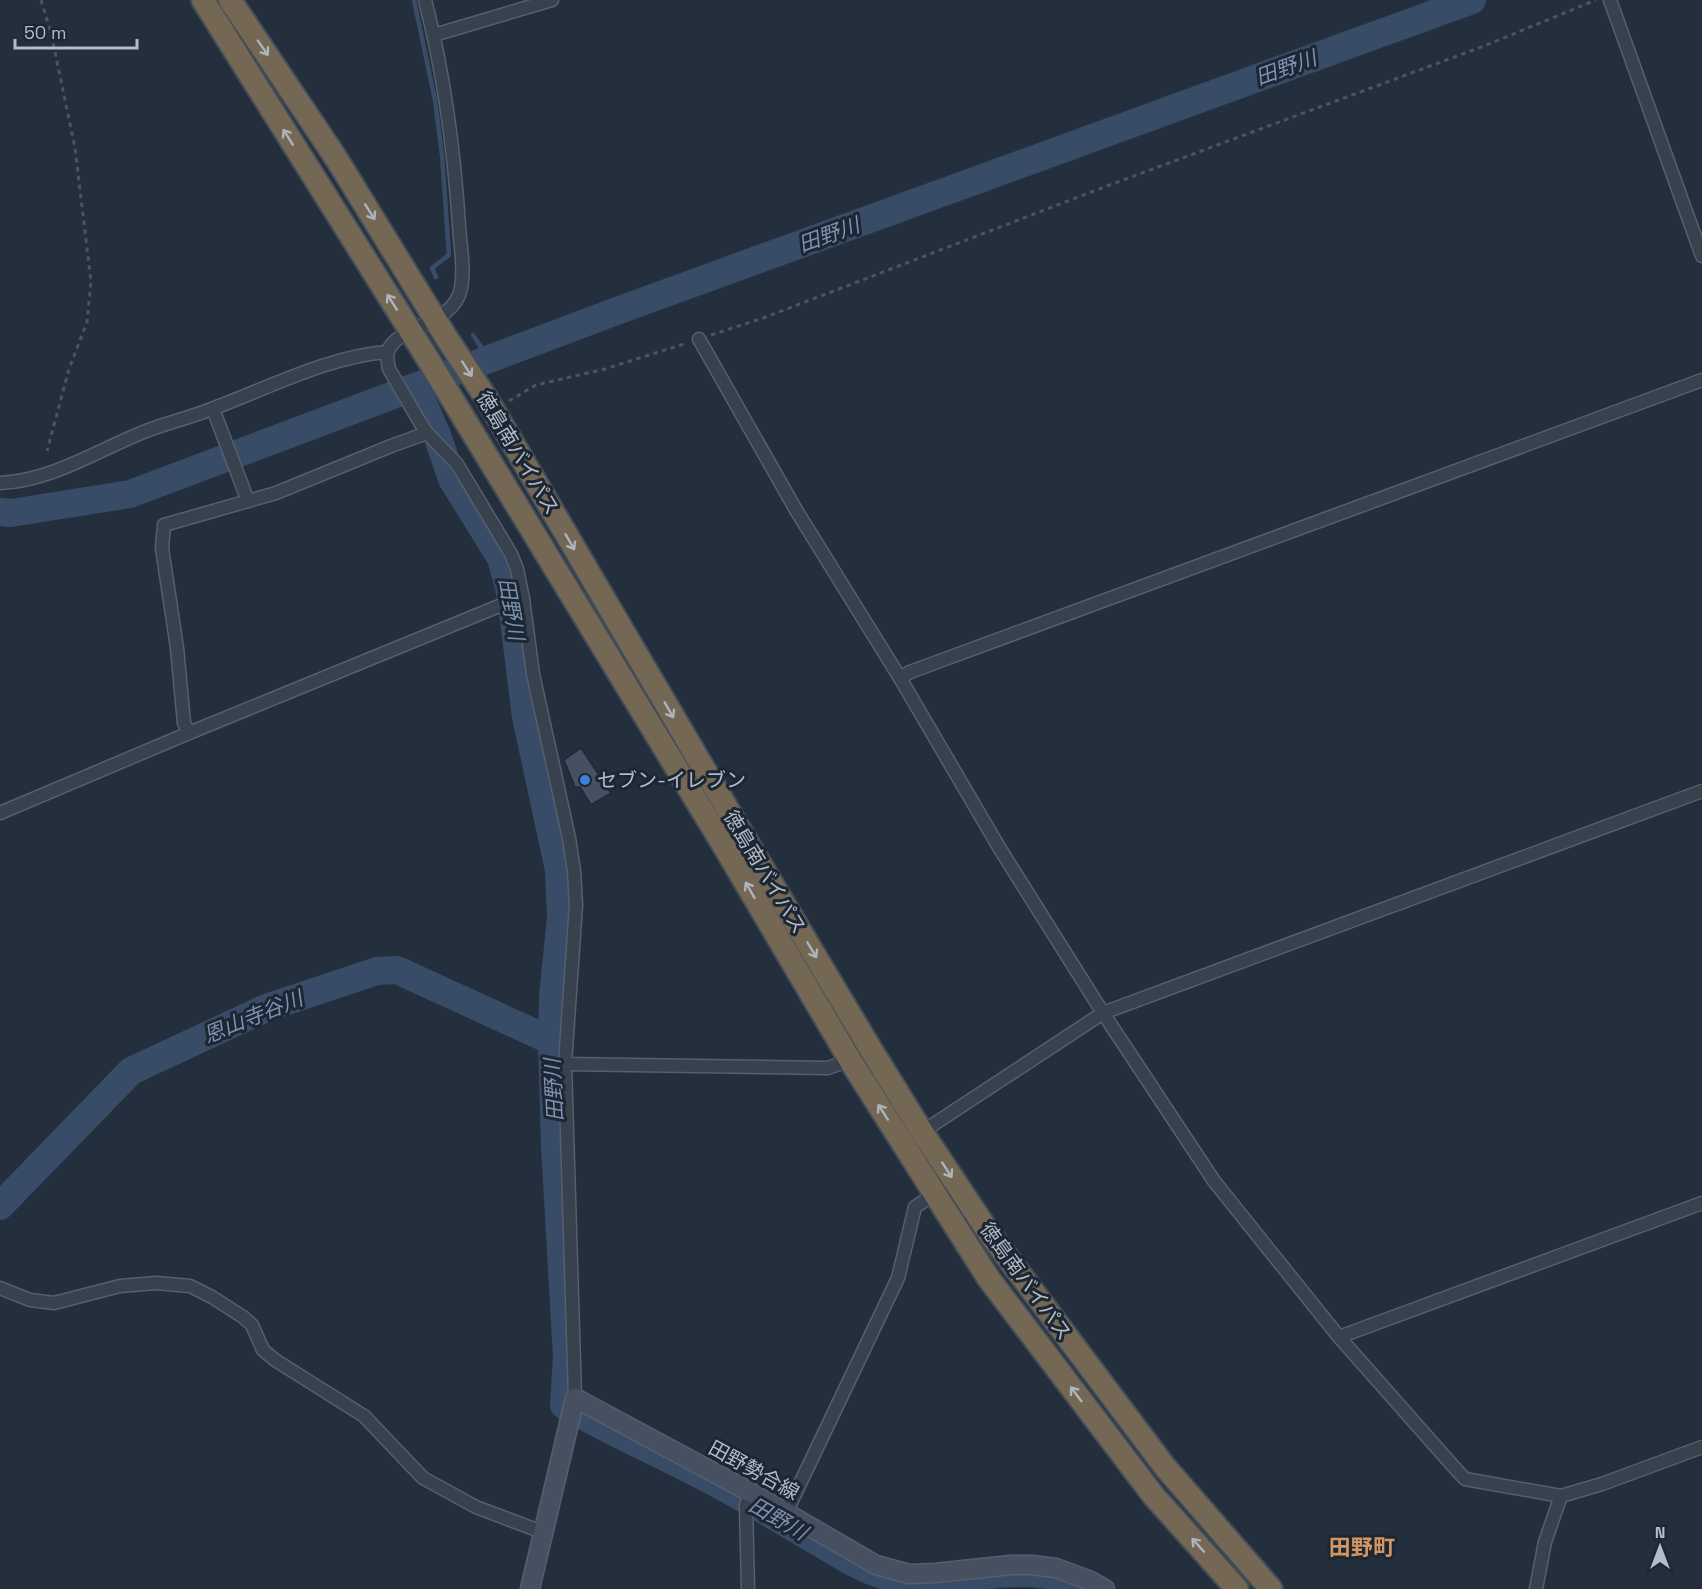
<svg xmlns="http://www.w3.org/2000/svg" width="1702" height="1589" viewBox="0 0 1702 1589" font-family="'Space Grotesk','Noto Sans JP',sans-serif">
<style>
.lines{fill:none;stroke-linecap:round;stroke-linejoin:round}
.stream{stroke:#394c67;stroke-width:4.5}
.river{stroke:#394c67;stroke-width:28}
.building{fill:#455162;stroke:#1f2835;stroke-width:1.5}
.street-casing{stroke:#565f6c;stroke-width:15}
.secondary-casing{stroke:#565f6c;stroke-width:21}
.highway-casing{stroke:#434c59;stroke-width:26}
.path{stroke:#44595c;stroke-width:3;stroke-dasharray:4.5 4.5;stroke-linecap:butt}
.street{stroke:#38414e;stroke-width:12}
.secondary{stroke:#465061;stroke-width:18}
.highway{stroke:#746855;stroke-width:22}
.oneway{stroke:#aeb4bd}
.shop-dot{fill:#3f7fe0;stroke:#1d2633;stroke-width:2}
.labels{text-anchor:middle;stroke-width:6;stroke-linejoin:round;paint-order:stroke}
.street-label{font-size:20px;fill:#b4bcc9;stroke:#1d2633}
.poi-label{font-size:20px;fill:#b4bcc9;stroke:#1d2633;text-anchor:start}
.water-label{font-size:21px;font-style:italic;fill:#7c92b1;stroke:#1d2633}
.quarter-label{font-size:22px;font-weight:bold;fill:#d59563;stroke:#1d2633}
</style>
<rect width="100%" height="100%" fill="#242f3e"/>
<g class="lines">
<g class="stream">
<polyline points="414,0 435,100 442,155 449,255 432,268 436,277"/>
<polyline points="473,335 489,359"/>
</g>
<g class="river">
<path d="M416,387L437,435L452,479L501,558L509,587L514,620L526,717L559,870L561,918L553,997L552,1041L555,1146L567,1357L564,1405C616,1435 672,1459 725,1488C758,1506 791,1526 823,1545C845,1558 867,1572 893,1578C952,1589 1032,1554 1085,1589"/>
<polyline points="0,512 11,513 130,494 614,312 1472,0"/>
<polyline points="0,1206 131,1071 266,1008 377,971 397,970 552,1041"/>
</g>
</g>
<polygon class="building" points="581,748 611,793 591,805 580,787 575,787 564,760"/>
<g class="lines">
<g class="street-casing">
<g id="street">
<path d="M425,0C444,73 454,149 459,225C460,245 465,268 461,288C454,326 398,325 388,351C386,357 388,363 389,369L421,424L427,433L457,464L511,554L517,569L523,599L533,674L569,838L574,871L576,905L565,1064L575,1398"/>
<polyline points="1610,0 1702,256"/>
<polyline points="434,35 552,0"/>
<polyline points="699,339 796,510 900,678 1000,849 1103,1013 1214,1181 1339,1337 1453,1466 1465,1479 1561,1496 1602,1484 1702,1447"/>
<polyline points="213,409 248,501"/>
<path d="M0,483C50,481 95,452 141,433C165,423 190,418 214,408C268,388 330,356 387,352"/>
<polyline points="900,678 910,672 1702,380"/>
<polyline points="189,733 184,723 177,648 162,548 164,525 276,493 391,446 427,433"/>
<polyline points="0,813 189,733 504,604 523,599"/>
<polyline points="565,1064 828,1068 850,1060"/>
<polyline points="922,1132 1103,1013 1702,791"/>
<polyline points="0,1288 30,1300 54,1303 120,1286 156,1283 190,1286 212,1297 243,1317 252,1325 263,1350 275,1360 364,1416 423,1478 476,1507 542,1532"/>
<polyline points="1339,1337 1702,1203"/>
<polyline points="786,1513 898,1278 915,1207 935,1194"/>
<polyline points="748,1589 746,1505 750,1492"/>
<polyline points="1536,1589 1545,1542 1561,1496"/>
</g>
</g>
<g class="secondary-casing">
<polyline id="secondary" points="530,1589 575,1398 750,1492 876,1565 909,1574 935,1573 1011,1565 1031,1565 1056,1568 1091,1581 1105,1589"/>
</g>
<g class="highway-casing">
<g id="highway">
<polyline points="203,0 423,351 724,846 850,1060 989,1279 1153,1495 1237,1589"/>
<polyline points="230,0 336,158 446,337 488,401 741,832 870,1048 922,1132 989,1233 1165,1467 1271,1589"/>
</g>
</g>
<g class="path">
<polyline points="41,0 51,33 75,148 91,282 87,322 69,369 47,451"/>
<polyline points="711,335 766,317 1107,186 1484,46 1596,0"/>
<polyline points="509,401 536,385 605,369 687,343"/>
</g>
<use href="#street" class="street"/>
<use href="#secondary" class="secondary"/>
<use href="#highway" class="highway"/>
</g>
<defs><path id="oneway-shaft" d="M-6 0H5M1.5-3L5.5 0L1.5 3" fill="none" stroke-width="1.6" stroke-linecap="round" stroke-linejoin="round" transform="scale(1.5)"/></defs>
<g class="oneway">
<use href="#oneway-shaft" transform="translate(263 48) rotate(55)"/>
<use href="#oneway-shaft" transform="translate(288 137) rotate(-122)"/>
<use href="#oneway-shaft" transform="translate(370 212) rotate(58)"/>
<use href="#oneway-shaft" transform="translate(392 302) rotate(-122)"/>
<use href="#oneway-shaft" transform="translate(467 369) rotate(57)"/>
<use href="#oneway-shaft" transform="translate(570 542) rotate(60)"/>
<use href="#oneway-shaft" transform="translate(669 710) rotate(60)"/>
<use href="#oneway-shaft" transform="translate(750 890) rotate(-120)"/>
<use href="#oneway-shaft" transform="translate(812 950) rotate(59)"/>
<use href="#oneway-shaft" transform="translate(883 1112) rotate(-123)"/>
<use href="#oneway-shaft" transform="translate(947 1170) rotate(57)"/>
<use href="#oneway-shaft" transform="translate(1076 1394) rotate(-127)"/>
<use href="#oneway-shaft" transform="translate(1198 1545) rotate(-132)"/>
</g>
<circle class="shop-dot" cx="585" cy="780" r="6"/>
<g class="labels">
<g class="street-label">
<text transform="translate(518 453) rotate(59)" y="7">徳島南バイパス</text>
<text transform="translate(765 872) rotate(59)" y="7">徳島南バイパス</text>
<text transform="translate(1026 1281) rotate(54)" y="7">徳島南バイパス</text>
<text transform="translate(754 1470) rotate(29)" y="7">田野勢合線</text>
</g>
<g class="poi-label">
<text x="597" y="787">セブン-イレブン</text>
</g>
<g class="water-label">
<text transform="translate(1286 68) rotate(-20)" y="7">田野川</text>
<text transform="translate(829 235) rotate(-20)" y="7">田野川</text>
<text transform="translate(511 609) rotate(80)" y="7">田野川</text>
<text transform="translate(253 1017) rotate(-22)" y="7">恩山寺谷川</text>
<text transform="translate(554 1090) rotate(-93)" y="7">田野川</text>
<text transform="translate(778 1519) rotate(30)" y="7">田野川</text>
</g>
<g class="quarter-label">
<text x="1362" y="1555">田野町</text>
</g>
</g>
<g transform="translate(1660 1547)" stroke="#1d2633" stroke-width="4.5" paint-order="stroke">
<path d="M0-4.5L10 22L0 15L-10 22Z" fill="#b4bcc9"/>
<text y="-9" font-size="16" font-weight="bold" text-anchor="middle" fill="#b4bcc9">N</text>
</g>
<path d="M15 39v9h122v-9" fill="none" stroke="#b4bcc9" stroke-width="3"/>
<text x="24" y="39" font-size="18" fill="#b4bcc9" stroke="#1d2633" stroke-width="4.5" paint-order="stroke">50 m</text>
</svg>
